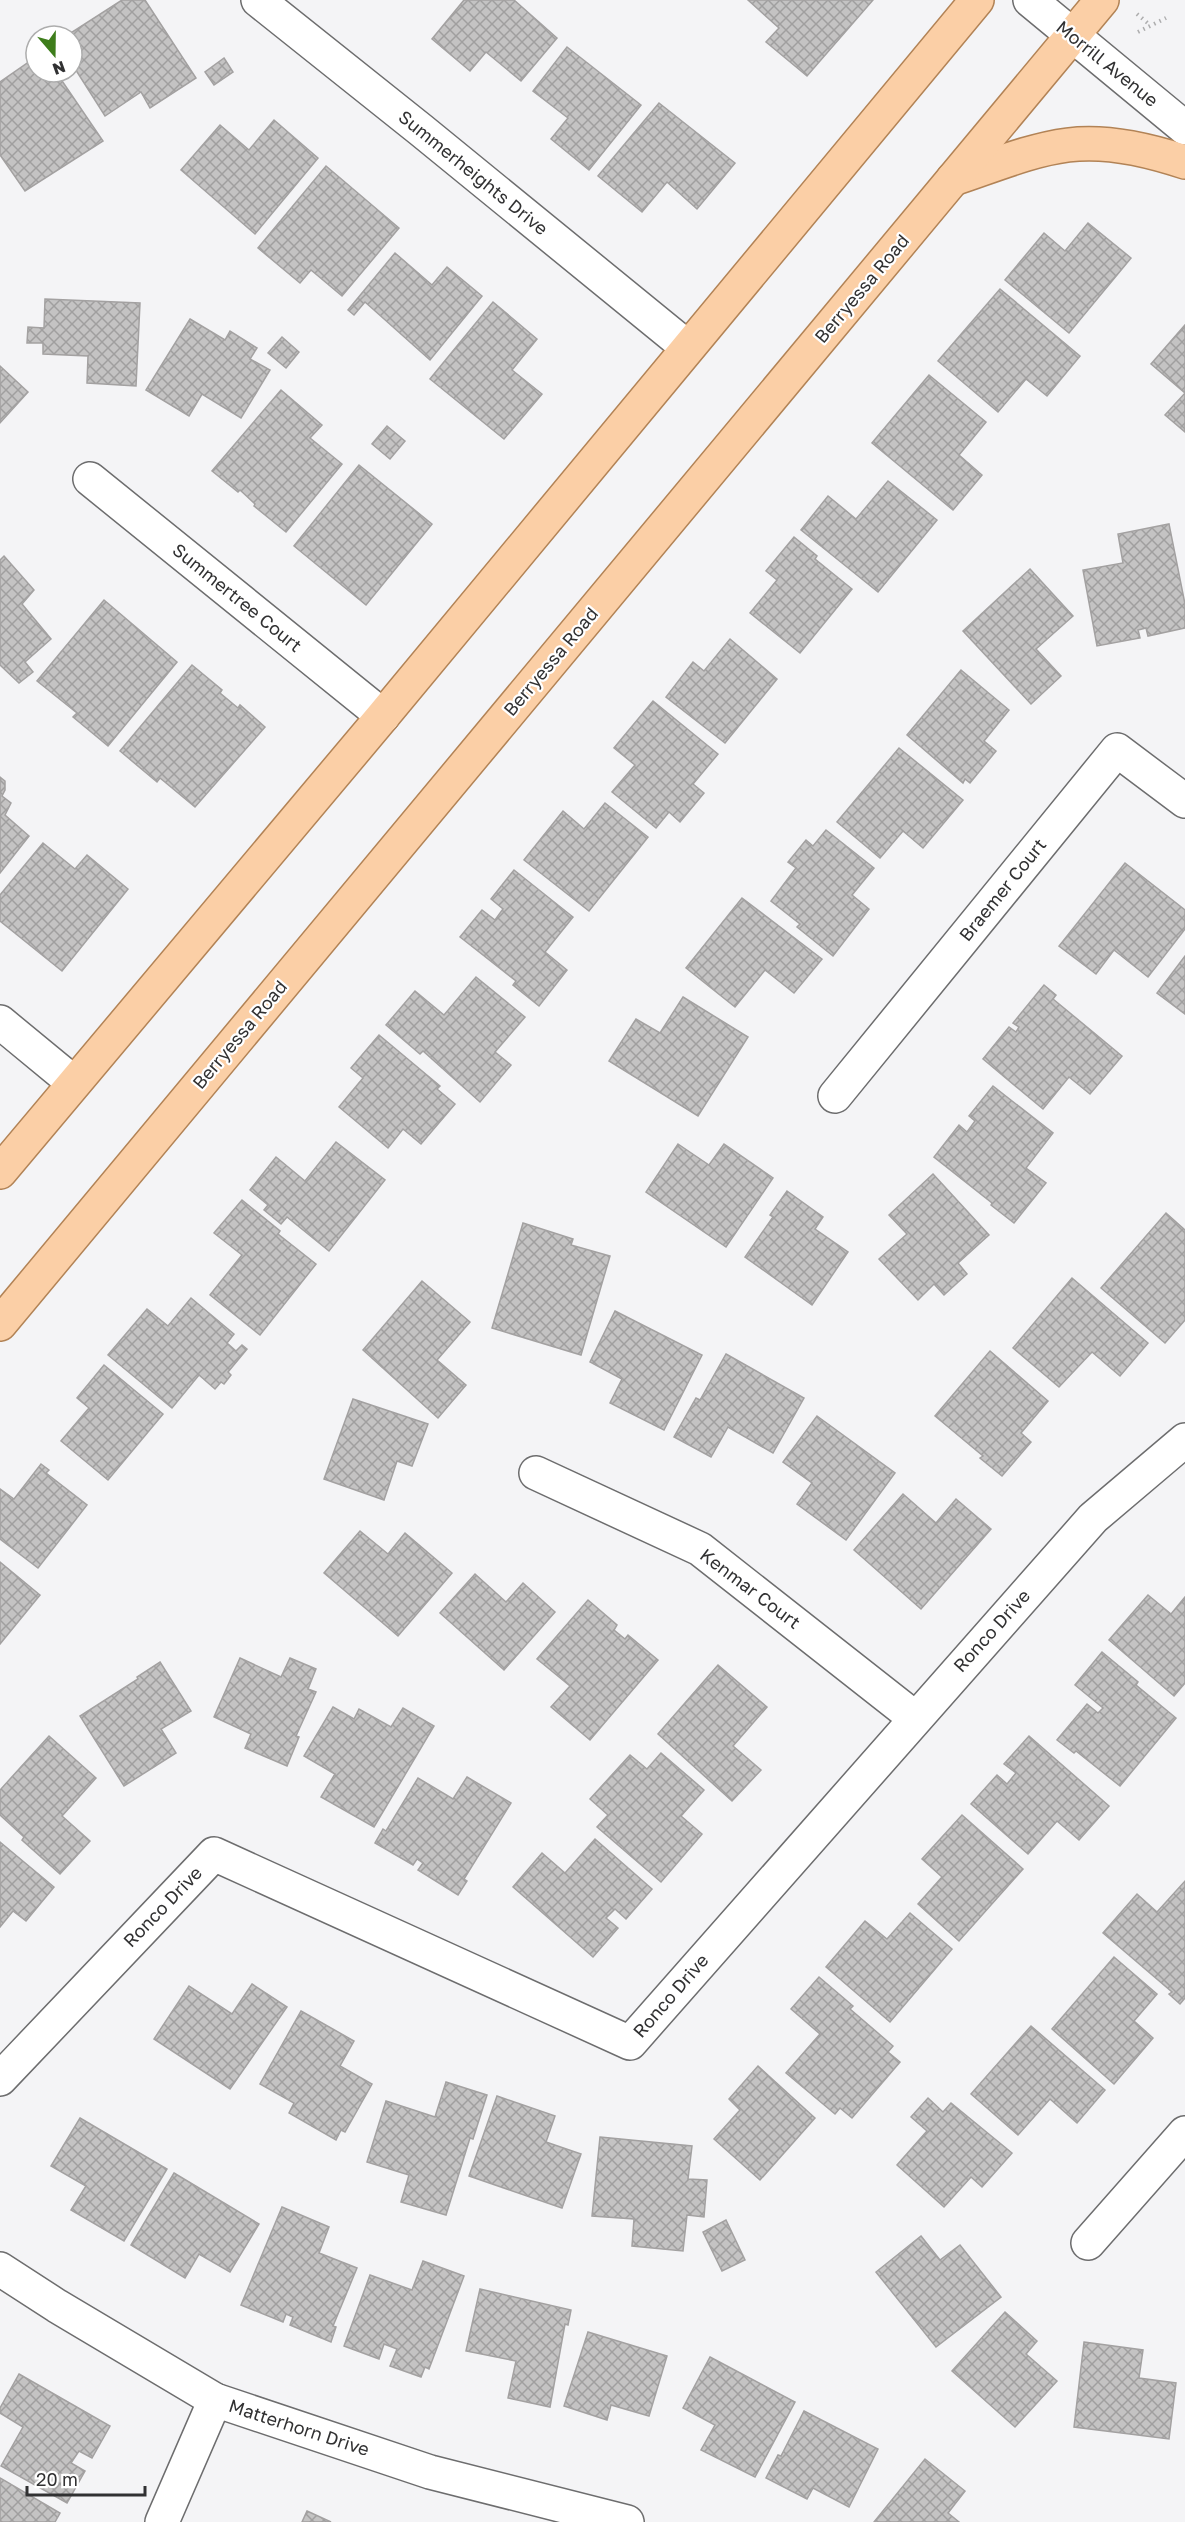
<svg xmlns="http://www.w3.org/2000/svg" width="1185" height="2522" viewBox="0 0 1185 2522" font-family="'Golos Text',sans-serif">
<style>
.building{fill:url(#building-cross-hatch);stroke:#a3a1a1;stroke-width:1.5}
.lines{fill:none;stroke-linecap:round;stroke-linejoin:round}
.minor-casing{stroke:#6d6d6e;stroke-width:36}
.major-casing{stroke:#b28356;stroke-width:36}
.path{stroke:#adadae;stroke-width:4;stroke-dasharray:1.5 4.5;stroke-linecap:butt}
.minor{stroke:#fff;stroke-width:33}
.major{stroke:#fbcfa6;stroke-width:33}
.labels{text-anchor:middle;stroke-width:4.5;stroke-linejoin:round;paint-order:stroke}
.street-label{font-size:18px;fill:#313132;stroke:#fff}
</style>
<defs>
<pattern id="building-cross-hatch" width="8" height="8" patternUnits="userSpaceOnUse" patternTransform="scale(1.5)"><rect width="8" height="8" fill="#c4c3c3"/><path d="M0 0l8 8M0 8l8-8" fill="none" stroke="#a09f9f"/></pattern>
</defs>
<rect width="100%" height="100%" fill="#f4f4f6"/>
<g class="building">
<polygon points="122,0 145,0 196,78 150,108 141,92 105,116 72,64 72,36 66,36"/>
<polygon points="464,0 514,0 557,38 521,81 486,52 470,71 432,39"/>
<polygon points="748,0 873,0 807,76 766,42 779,28"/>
<polygon points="567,47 641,105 589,170 551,139 568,118 533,91"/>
<polygon points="36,57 36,72 56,72 103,141 25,191 0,155 0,82"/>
<polygon points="224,58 233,72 214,85 205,72"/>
<polygon points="659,103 735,163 697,209 667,182 642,212 598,176"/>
<polygon points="274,120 318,158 255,234 181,170 220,125 249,150"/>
<polygon points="326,166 399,228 342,296 311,270 300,283 258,248"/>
<polygon points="1088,223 1131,258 1069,333 1005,280 1044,233 1065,251"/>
<polygon points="395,253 432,285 447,267 482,296 430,360 365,302 354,315 348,310"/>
<polygon points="1000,289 1080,356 1047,396 1026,379 998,412 938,361"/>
<polygon points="45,299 140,303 136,386 87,383 88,356 43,354 43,343 27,343 28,327 44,328"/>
<polygon points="493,302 537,339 512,370 542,394 504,439 430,379"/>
<polygon points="190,319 225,340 230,331 257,348 250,359 270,370 241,418 202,394 189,416 146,390"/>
<polygon points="1185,325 1185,393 1151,364"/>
<polygon points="282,337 299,352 286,368 268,353"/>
<polygon points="0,366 28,392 0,423"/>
<polygon points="929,375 986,422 959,455 982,475 953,510 872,443"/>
<polygon points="281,390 322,425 310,438 342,464 286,532 254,506 255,504 240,490 238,492 212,471"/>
<polygon points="1185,393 1185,432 1165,415"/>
<polygon points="387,426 405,441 390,459 372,444"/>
<polygon points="359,465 432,524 366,605 294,546"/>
<polygon points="888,481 937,520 878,592 801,530 828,496 856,519"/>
<polygon points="1169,524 1185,604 1185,628 1148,636 1146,628 1138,630 1140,638 1097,646 1083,570 1123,563 1118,534"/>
<polygon points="794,537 817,556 815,559 852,589 800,653 750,613 777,580 766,571"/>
<polygon points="4,556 34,590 22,604 51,639 25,662 33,672 19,683 0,665 0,560"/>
<polygon points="1030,569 1073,616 1036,649 1061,676 1031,704 963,631"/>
<polygon points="104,600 177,662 108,746 73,717 77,713 37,681"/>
<polygon points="730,639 777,679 725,743 666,697 693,662 704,671"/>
<polygon points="192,665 222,690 220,693 238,708 240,705 265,727 195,807 160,778 157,782 120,751"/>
<polygon points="961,670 1009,710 984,741 996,751 970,783 965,779 963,783 907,735"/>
<polygon points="653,701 718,754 693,784 704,793 680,822 669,812 656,828 612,792 635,765 614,748"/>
<polygon points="899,748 963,800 923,848 903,831 880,858 837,822"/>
<polygon points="0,777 5,781 5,790 2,796 11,803 5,815 29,836 0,873"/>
<polygon points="605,803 648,837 589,911 524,860 563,811 584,829"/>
<polygon points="826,830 874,868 852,895 869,909 833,956 797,927 800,924 771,901 796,868 788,862 806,840 813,846"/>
<polygon points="43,843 75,869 87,855 128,889 62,971 0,921 0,895"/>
<polygon points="1125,863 1185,910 1185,929 1148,977 1114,950 1096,974 1059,946"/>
<polygon points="514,870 573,917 545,952 567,970 539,1006 513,985 516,981 460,937 482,910 495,920 503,909 491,899"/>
<polygon points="742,898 822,959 794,993 765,970 735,1007 686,968"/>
<polygon points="1185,956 1185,1014 1157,993"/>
<polygon points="476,977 525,1017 495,1052 511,1065 480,1102 423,1051 420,1054 386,1025 415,991 444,1015"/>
<polygon points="1044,985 1056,995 1053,999 1122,1056 1090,1094 1069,1077 1043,1109 983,1059 1009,1027 1016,1032 1019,1027 1013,1023"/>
<polygon points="683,997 748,1037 698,1116 609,1061 636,1019 660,1033"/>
<polygon points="379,1035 440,1086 437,1089 455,1104 421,1144 403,1129 388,1148 339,1107 363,1078 351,1068"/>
<polygon points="993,1086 1053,1133 1026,1168 1046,1183 1014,1223 991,1205 992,1203 934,1157 959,1125 967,1132 975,1121 969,1116"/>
<polygon points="336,1142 385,1180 329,1251 287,1217 281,1224 264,1210 268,1205 250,1190 276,1157 305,1181"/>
<polygon points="678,1144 709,1165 724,1144 773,1178 726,1247 646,1192"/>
<polygon points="933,1174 989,1235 958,1263 967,1274 944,1295 934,1284 918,1300 879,1259 907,1234 889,1215"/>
<polygon points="787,1191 823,1217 815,1229 848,1252 812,1305 745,1257 773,1217 770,1215"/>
<polygon points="242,1200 280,1231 278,1234 316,1264 260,1335 210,1295 242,1255 214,1233"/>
<polygon points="1166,1213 1185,1230 1185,1320 1165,1343 1101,1288"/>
<polygon points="523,1223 573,1239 571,1245 610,1256 581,1355 492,1328"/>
<polygon points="1072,1278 1148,1343 1120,1376 1092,1352 1059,1387 1013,1348"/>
<polygon points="422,1281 470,1322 437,1360 466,1385 438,1418 363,1350"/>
<polygon points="191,1298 234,1334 227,1343 236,1351 242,1345 247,1349 228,1372 231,1375 224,1384 221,1382 215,1389 199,1375 172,1408 108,1355 147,1309 168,1326"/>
<polygon points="615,1311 702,1355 664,1430 610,1403 622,1379 590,1362"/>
<polygon points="990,1351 1048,1401 1021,1433 1031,1442 1002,1476 980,1458 983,1456 935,1416"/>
<polygon points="726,1354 804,1398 773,1453 728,1427 711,1457 674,1437 696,1398 700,1400"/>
<polygon points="104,1365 163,1414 108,1480 61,1441 89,1408 77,1398"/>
<polygon points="353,1399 428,1424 412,1466 397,1461 384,1500 324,1479"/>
<polygon points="817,1416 895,1473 846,1540 797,1504 812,1483 783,1462"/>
<polygon points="41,1464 49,1470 46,1473 87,1505 38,1568 0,1539 0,1489 14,1499"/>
<polygon points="903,1494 936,1523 956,1499 991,1529 921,1609 854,1550"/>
<polygon points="360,1531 388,1554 405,1533 452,1573 398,1636 324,1573"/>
<polygon points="0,1562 40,1595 0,1644"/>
<polygon points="475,1574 506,1602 523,1583 555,1612 504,1670 440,1613"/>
<polygon points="1148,1595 1171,1614 1185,1597 1185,1683 1174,1696 1109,1640"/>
<polygon points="588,1600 617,1625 614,1630 625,1639 628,1635 658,1660 590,1740 551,1707 570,1686 537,1659"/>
<polygon points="1102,1652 1138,1682 1136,1685 1176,1718 1120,1786 1076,1751 1074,1753 1057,1740 1087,1704 1098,1713 1103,1708 1075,1685"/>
<polygon points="240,1658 281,1677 290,1658 316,1669 308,1689 316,1692 296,1736 299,1737 287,1766 245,1748 251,1734 214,1717"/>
<polygon points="160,1662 191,1711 161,1729 176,1753 124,1786 80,1716 138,1679 137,1677"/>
<polygon points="718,1665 767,1707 733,1746 761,1770 732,1801 658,1734"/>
<polygon points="333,1707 354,1719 359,1709 391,1727 403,1708 434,1726 374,1827 321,1797 335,1774 304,1756"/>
<polygon points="49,1736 96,1778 62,1816 90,1841 60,1874 22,1840 24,1837 0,1815 0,1790"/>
<polygon points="1029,1736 1109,1806 1079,1840 1057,1821 1028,1854 971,1804 997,1775 1007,1784 1016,1773 1004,1764"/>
<polygon points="661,1753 704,1790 681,1816 702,1834 661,1882 597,1827 608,1815 590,1799 630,1755 647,1769"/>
<polygon points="467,1777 511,1803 464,1879 467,1881 458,1895 418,1870 423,1863 417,1859 413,1865 375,1843 383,1829 386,1831 418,1778 453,1799"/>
<polygon points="962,1815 1023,1869 959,1941 918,1904 942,1877 922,1859"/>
<polygon points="595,1839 652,1889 626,1919 615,1909 606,1918 618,1928 593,1957 513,1887 542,1853 565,1873"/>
<polygon points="0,1842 54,1887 26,1921 13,1911 0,1927"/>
<polygon points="1185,1881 1185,1998 1180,2004 1169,1994 1172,1992 1103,1933 1137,1894 1157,1912"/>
<polygon points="910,1913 952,1949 890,2022 826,1967 865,1921 887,1939"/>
<polygon points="1114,1957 1157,1994 1134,2021 1153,2038 1114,2084 1052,2029"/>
<polygon points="819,1977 853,2006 850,2009 893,2046 888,2052 900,2062 852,2118 840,2108 835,2114 786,2073 820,2034 791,2009"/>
<polygon points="252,1984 287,2007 230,2089 154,2039 189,1986 232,2014"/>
<polygon points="301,2011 354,2041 340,2066 372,2084 345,2132 341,2130 336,2140 289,2113 294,2103 260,2084"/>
<polygon points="1031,2026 1105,2090 1077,2123 1050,2099 1018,2135 971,2094"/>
<polygon points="758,2066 815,2118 760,2180 714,2139 740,2110 729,2099"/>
<polygon points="446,2082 487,2095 473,2139 470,2138 446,2215 401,2202 409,2175 367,2162 386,2101 435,2117"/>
<polygon points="497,2096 555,2116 546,2142 581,2154 562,2208 469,2176"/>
<polygon points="928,2098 943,2112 951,2103 1012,2153 982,2187 971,2177 944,2207 897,2165 927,2131 911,2117"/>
<polygon points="80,2118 167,2169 124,2241 71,2210 86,2186 51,2166"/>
<polygon points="600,2137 692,2146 688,2179 707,2180 704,2217 687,2215 683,2251 632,2246 634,2219 592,2216"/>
<polygon points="174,2173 259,2224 230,2272 199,2254 185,2278 131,2245"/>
<polygon points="282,2207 329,2227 319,2253 357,2268 333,2326 336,2327 331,2342 290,2325 293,2317 286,2314 283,2322 241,2305"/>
<polygon points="726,2220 745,2260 722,2271 703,2232"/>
<polygon points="921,2236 940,2260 960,2245 1001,2297 936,2347 876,2272"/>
<polygon points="423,2261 464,2276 429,2369 425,2367 421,2377 390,2366 397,2349 384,2344 379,2359 344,2346 370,2275 412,2290"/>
<polygon points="480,2289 571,2310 568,2325 565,2324 550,2407 508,2398 516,2361 466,2351"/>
<polygon points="1005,2312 1037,2341 1026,2354 1057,2381 1015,2427 952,2371"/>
<polygon points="588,2332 667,2356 649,2416 611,2405 607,2420 564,2406"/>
<polygon points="1084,2342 1143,2350 1139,2378 1176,2383 1169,2439 1074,2427"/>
<polygon points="710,2357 795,2402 755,2477 701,2450 715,2425 683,2408"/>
<polygon points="19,2374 110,2426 92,2458 79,2451 71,2463 85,2471 67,2503 1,2466 23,2427 0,2413 0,2408"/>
<polygon points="804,2411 878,2449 849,2507 813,2488 807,2499 766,2478 778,2455 781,2456"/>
<polygon points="925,2459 965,2491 948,2513 959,2522 874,2522"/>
<polygon points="0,2478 60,2513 55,2522 0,2522"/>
<polygon points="307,2511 331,2522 302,2522"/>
</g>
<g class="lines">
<g class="minor-casing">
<g id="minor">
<polyline points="258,0 421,130 687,347"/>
<polyline points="1030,0 1185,128"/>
<polyline points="90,479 383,716"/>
<polyline points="0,1022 74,1083"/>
<polyline points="835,1096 1117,750 1185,801"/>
<polyline points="536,1473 700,1549 915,1718"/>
<polyline points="0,2079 214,1854 630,2043 1093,1518 1185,1440"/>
<polyline points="1088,2243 1185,2133"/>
<polyline points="0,2269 57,2306 215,2400 430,2472 627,2522"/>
<polyline points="162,2522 215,2400"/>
</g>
</g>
<g class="major-casing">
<g id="major">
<path d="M953,179C990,167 1029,150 1068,145C1106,140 1149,150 1185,162"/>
<polyline points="0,1172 383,716 977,0"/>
<polyline points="0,1324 1102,0"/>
</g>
</g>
<g class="path">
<polyline points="1137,14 1150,25"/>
<polyline points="1138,32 1166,18"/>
</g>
<use href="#minor" class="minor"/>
<use href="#major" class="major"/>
</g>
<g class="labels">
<g class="street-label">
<text transform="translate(1107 64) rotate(39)" y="6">Morrill Avenue</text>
<text transform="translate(473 173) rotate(39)" y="6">Summerheights Drive</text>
<text transform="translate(862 289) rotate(-50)" y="6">Berryessa Road</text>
<text transform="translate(237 598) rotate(39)" y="6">Summertree Court</text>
<text transform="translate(551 662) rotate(-50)" y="6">Berryessa Road</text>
<text transform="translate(1003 890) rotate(-51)" y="6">Braemer Court</text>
<text transform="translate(240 1035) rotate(-50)" y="6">Berryessa Road</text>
<text transform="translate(750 1589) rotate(37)" y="6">Kenmar Court</text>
<text transform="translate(992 1631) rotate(-48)" y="6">Ronco Drive</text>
<text transform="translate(163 1907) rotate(-46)" y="6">Ronco Drive</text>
<text transform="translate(671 1996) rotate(-49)" y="6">Ronco Drive</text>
<text transform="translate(299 2428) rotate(18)" y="6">Matterhorn Drive</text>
</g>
</g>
<g transform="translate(54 54) rotate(160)"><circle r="28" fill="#ffffff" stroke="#adadad" stroke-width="1.5"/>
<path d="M0-4.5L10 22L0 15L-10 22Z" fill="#3e7d1b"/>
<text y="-9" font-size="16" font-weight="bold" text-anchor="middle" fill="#313132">N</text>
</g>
<path d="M27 2486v9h118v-9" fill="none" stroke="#313132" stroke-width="3"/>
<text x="36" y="2486" font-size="18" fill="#313132" stroke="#ffffff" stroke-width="4.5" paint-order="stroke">20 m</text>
</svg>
